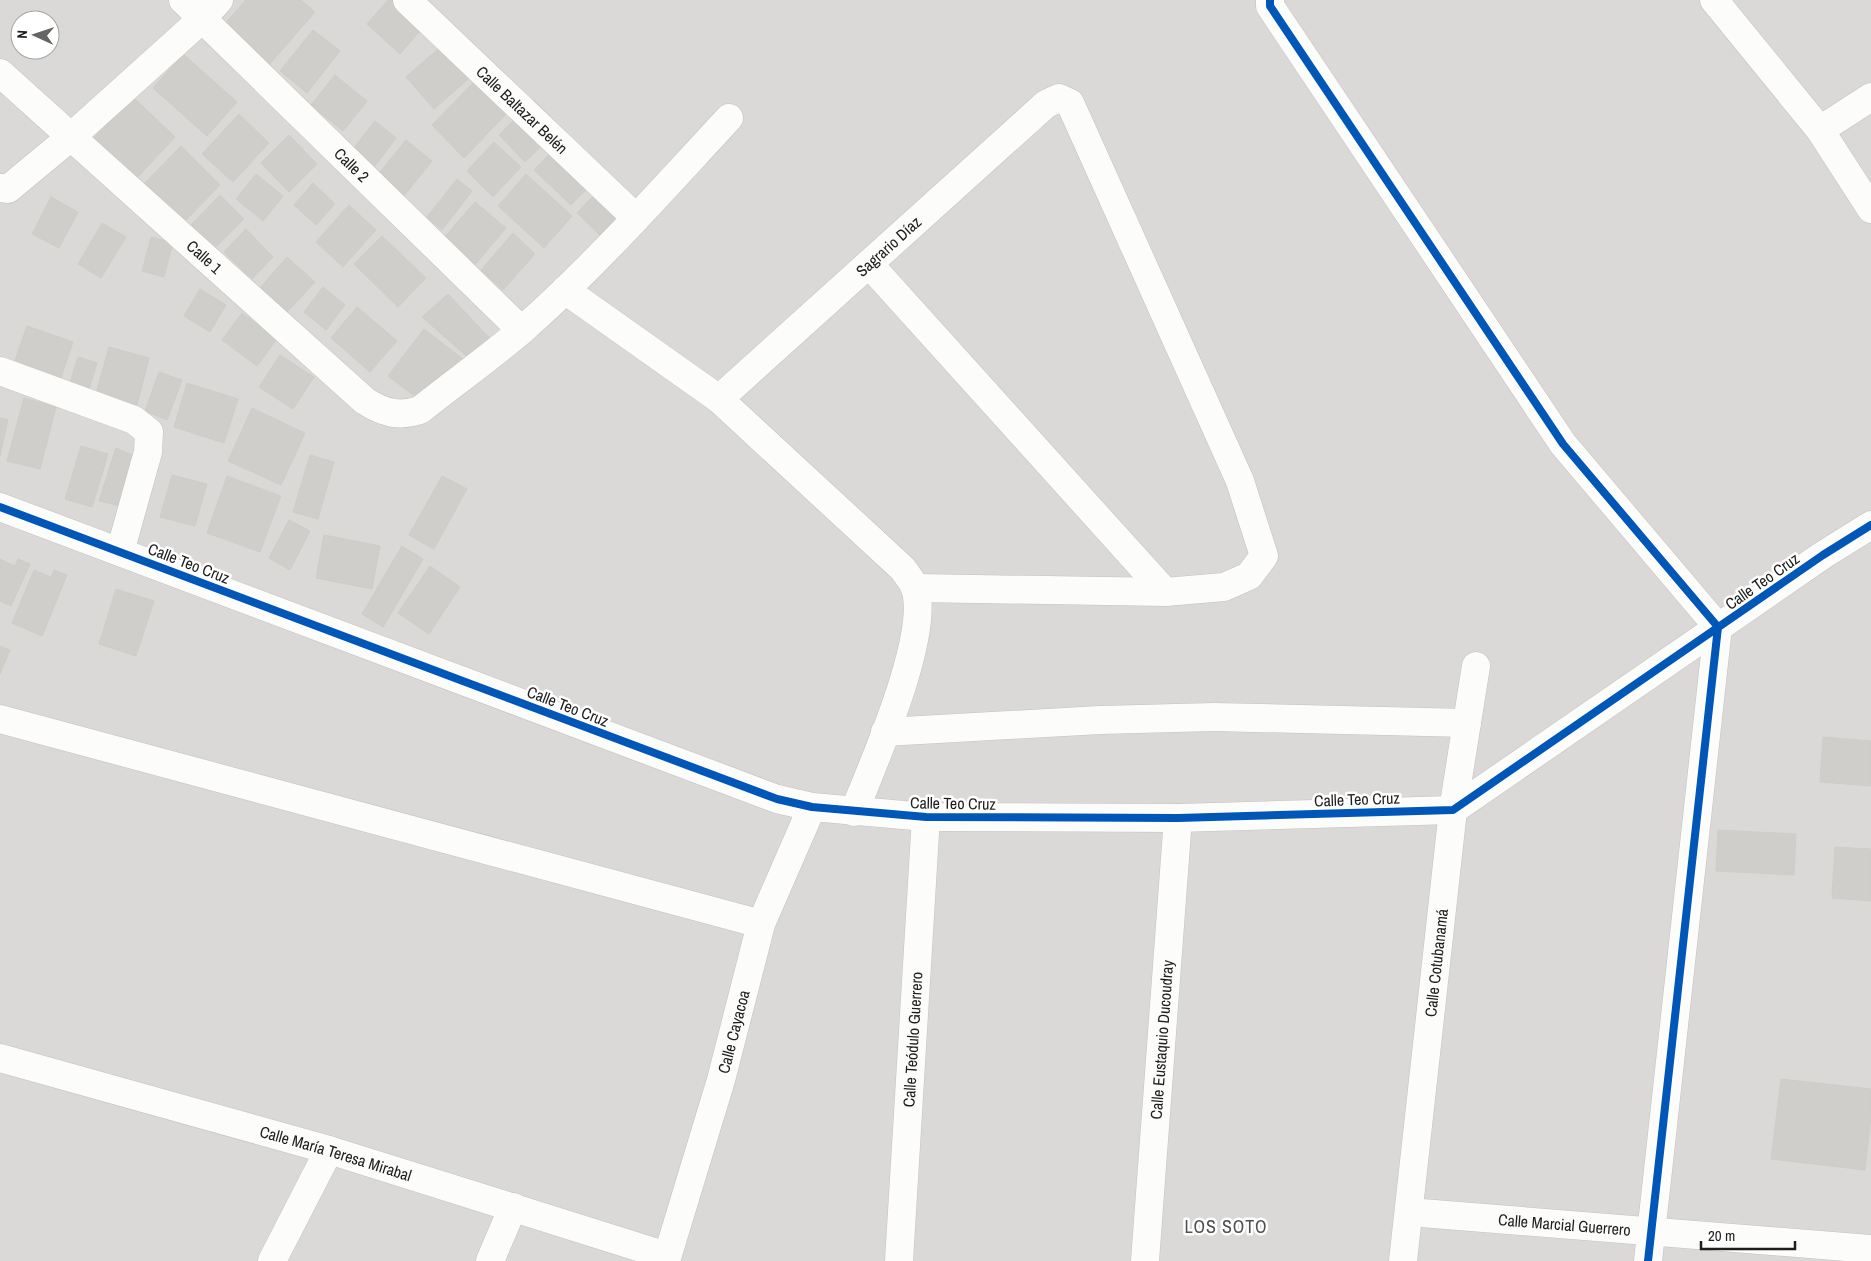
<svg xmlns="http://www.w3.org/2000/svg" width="1871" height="1261" viewBox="0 0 1871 1261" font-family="'Archivo Narrow',sans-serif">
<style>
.residential{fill:#dbd9d7;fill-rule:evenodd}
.building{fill:#d0cecb;stroke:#cfccc8}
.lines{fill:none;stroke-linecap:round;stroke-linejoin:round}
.minor-casing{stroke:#c3c2c0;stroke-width:29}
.minor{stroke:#fcfcfb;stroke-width:28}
.cycleway-casing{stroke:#fff;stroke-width:11}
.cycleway{stroke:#0057b8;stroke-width:8}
.labels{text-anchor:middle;stroke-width:5;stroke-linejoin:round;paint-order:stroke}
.street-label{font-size:16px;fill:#1d1d1d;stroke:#fff}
.neighbourhood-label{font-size:18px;letter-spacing:1px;fill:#505050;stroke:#fff}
</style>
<rect width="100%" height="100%" fill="#eceae6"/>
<path class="residential" d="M0,0H1871V1261H0ZM20,20H50V50H20Z"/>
<g class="building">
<polygon points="246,0 301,0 315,12 268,66 223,26"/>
<polygon points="388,0 398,0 426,24 400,54 367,24"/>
<polygon points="313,30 340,51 307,93 280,71"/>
<polygon points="454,35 482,67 434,109 406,77"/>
<polygon points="183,54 237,102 207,136 153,88"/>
<polygon points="335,75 367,101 343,131 311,105"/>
<polygon points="477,79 509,111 464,158 432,125"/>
<polygon points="133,97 175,137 134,181 91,141"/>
<polygon points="534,100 561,127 525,162 499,135"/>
<polygon points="239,114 269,143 233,182 202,154"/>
<polygon points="375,121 396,138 375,166 353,149"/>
<polygon points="289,135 317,164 289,192 261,163"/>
<polygon points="565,138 602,173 571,205 534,170"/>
<polygon points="406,140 432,161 403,197 377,176"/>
<polygon points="494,142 521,167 493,197 467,171"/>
<polygon points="181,146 220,185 183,223 144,184"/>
<polygon points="256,174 283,196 263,221 236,199"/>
<polygon points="526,174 572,216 544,248 498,206"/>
<polygon points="457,179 472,191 442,230 427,217"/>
<polygon points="313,183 335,204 316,225 294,205"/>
<polygon points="599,190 625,213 602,237 577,213"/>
<polygon points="220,195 244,219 215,248 191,225"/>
<polygon points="51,197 78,212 59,248 32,234"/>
<polygon points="475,202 506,228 474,266 443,239"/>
<polygon points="349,205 376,230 343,267 316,242"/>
<polygon points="102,223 126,237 101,278 78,264"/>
<polygon points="246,229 273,257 252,279 224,252"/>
<polygon points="513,233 535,254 503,290 481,270"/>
<polygon points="382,236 426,278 398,307 354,264"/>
<polygon points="151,237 173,243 164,277 142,271"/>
<polygon points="287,257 315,282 286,313 260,288"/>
<polygon points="323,287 345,305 326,330 304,312"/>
<polygon points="200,289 226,305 210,332 184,316"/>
<polygon points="448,294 495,344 471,360 422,317"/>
<polygon points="357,307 397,341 370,372 331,338"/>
<polygon points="242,313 277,339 257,366 222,340"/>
<polygon points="27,326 73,342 60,380 14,363"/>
<polygon points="424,329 468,363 433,410 388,376"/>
<polygon points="109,347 149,358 137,405 96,394"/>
<polygon points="280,355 314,377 293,409 259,387"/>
<polygon points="78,357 97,363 89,389 70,383"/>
<polygon points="159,372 182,380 167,420 145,411"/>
<polygon points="187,383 238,399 224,443 174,427"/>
<polygon points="24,398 56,407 40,469 7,461"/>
<polygon points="252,408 305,433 281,485 228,461"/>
<polygon points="0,418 8,420 0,456"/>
<polygon points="81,446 108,454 92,507 65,499"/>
<polygon points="116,448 139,458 124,507 99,501"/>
<polygon points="310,455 334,462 318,519 293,512"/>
<polygon points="172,475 207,484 195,526 160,517"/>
<polygon points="227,476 281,496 260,552 207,533"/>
<polygon points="442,476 467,489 434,549 409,535"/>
<polygon points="289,520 310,531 290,570 269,558"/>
<polygon points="324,535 380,546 372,589 316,578"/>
<polygon points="402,546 423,559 383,627 362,614"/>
<polygon points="0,559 15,566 18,559 30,564 11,606 0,601"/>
<polygon points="430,566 460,587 429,634 398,613"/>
<polygon points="34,570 51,577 54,570 67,575 42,636 12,623"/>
<polygon points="116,589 154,601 136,656 99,644"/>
<polygon points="0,646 10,650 0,674"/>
<polygon points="1823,737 1871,741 1871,786 1820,782"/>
<polygon points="1718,830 1796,834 1794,875 1716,871"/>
<polygon points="1835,847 1871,849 1871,901 1832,898"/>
<polygon points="1781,1079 1871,1089 1871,1117 1865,1170 1771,1159"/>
</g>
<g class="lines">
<g class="minor-casing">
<g id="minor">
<path id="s1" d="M183,0L521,330"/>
<path id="s2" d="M407,0L636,218"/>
<polyline points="1270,0 1270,6 1563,444 1718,627 1648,1261"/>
<polyline points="1714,0 1820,130 1871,209"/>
<path id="s3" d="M0,73L365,401C384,413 399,417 420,410C454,383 489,358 522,330C596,265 662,190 729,118"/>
<polyline points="1820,130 1871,97"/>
<polyline points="0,188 8,189 72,136 202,19 219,0"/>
<polyline points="869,264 1165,592"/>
<path d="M565,290L719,399L903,569C907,575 913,582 915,588C931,634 873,764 854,812"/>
<polyline points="0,371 134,420 149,432 148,452 120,552"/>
<path id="s4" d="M719,399L1046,104L1059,98L1070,103L1240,481L1264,556L1249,576L1224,587L1165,592L915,588"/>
<polyline points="0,507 777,799 812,807 926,817 1178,818 1453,810 1823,555 1871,525"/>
<polyline points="0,719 761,924"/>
<polyline points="885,732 1100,720 1214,717 1467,723"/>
<path id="s5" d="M0,1058L329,1150L667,1256"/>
<path id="s6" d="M1409,1212L1871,1249"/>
<polyline points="272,1261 329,1150"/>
<polyline points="490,1261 513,1207"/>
<path id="s7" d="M666,1261L721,1080L761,924L812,807"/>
<path id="s8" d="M899,1261L926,817"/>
<path id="s9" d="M1145,1261L1178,818"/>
<path id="s10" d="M1403,1261L1453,810L1476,666"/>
</g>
</g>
<use href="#minor" class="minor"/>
<g class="cycleway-casing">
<g id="cycleway">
<polyline points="1270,0 1270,6 1563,444 1718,627 1648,1261"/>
<polyline points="0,507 777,799 812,807 926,817 1178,818 1453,810 1823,555 1871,525"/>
</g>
</g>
<use href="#cycleway" class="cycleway"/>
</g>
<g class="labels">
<g class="street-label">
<text dy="6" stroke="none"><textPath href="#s2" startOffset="159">Calle Baltazar Belén</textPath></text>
<text dy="6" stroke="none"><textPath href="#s1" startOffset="236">Calle 2</textPath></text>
<text dy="6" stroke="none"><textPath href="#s4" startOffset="228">Sagrario Díaz</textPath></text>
<text dy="6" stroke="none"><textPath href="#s3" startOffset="275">Calle 1</textPath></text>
<text transform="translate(189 563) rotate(21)" y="6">Calle Teo Cruz</text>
<text transform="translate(1762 581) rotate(-35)" y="6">Calle Teo Cruz</text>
<text transform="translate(568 706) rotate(21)" y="6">Calle Teo Cruz</text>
<text transform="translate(1357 799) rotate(-2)" y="6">Calle Teo Cruz</text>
<text transform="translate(953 803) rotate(1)" y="6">Calle Teo Cruz</text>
<text dy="6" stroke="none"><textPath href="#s10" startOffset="300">Calle Cotubanamá</textPath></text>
<text dy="6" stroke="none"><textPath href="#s7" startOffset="239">Calle Cayacoa</textPath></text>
<text dy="6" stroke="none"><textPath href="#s8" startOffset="222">Calle Teódulo Guerrero</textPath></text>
<text dy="6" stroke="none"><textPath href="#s9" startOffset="222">Calle Eustaquio Ducoudray</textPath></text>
<text dy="6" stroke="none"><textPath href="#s5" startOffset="349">Calle María Teresa Mirabal</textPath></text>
<text dy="6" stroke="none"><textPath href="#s6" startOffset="156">Calle Marcial Guerrero</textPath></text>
</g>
<g class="neighbourhood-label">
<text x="1226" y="1233">LOS SOTO</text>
</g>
</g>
<g transform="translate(35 35) rotate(273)"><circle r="24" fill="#ffffff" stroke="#a5a5a5"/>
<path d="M0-4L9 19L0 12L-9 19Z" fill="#656563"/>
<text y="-8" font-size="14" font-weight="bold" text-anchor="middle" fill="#1d1d1d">N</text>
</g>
<path d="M1701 1241v8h94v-8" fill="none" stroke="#1d1d1d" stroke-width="2.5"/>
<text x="1708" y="1241" font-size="15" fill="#1d1d1d" stroke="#ffffff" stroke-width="4" paint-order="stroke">20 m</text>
</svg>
